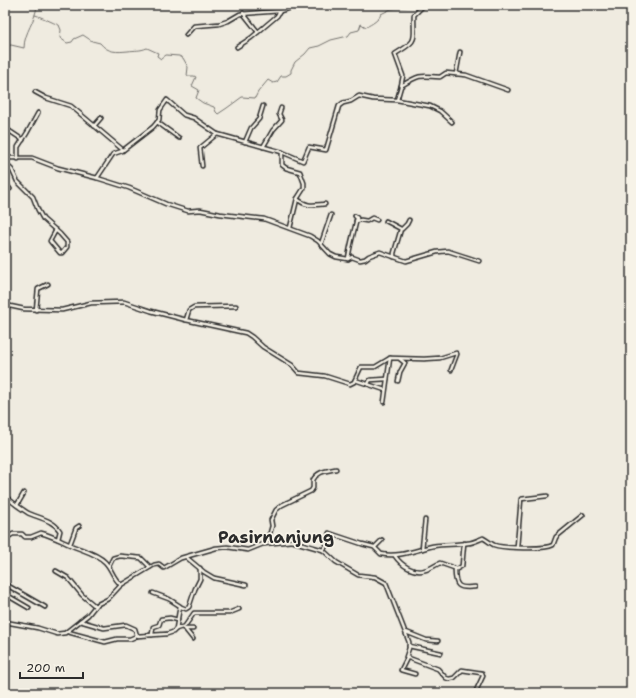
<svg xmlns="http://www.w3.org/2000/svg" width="636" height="698" viewBox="0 0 636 698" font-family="'Shantell Sans',sans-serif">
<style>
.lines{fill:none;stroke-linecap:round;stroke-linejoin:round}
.stream{stroke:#74726e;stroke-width:1}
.minor-casing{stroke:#2b2b2b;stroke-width:5.5}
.minor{stroke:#f7f3e8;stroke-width:2.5}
.labels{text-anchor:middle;stroke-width:3.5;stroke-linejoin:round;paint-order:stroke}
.quarter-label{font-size:17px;font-weight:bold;fill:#2b2b2b;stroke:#f7f3e8}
</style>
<rect width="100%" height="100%" fill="#efebe0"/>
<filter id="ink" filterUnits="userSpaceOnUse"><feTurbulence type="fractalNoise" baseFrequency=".025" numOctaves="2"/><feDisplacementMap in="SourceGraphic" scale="8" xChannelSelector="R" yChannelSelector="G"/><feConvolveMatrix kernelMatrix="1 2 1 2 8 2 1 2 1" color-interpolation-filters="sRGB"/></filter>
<g filter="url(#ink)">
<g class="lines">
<g class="stream">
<path d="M35,15C40,16 53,23 59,25L61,30L60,38L67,43L72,42L74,39L83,35L92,41L100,43C108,53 117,52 128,51C135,50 140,51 147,48L158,53L157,56L161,59L166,55L179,56L183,58L188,67L187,76H194L196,77L192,86L199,90L196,98L203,103L214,107L216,112L218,114L227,108L242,97L255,98L258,92L268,80L273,83L277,82L281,76H286L291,73V70L295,62L305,54L310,48L319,46L331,40L348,36L351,32L359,30L361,24L366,27C372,24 379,20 381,14L391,9L414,6"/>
<path d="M5,46L11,45L24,48C24,32 36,21 37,5"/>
</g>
<g class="minor-casing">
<g id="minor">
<polyline points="243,13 258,32"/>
<polyline points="186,35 194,26 219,24 228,21 240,14 280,11 301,5"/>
<polyline points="237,47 251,38 277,16 280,11"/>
<polyline points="456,74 460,52"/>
<path d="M401,86L403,76L395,54C420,39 413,41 414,15L424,5"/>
<polyline points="35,92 46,98 71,106 123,150"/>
<polyline points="397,100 430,106 440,111 452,122"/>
<polyline points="157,122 179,138"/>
<polyline points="94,126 101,118"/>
<polyline points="5,128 23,140"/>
<polyline points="245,142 251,128 259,119 263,106"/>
<polyline points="263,147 273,130 282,120 279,114 281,108"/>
<polyline points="282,152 282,165 286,168 300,172 304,183 304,188 297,199 290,228"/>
<path d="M5,158H32L58,168L97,178L113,154L122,151L153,127L159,120L160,110L167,100L184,115L194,118L217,134L282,152L303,161L309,147L326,150L339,106L343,103L351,101L359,96L373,99L397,100L401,86C419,75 419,75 440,77L446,73L466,75L508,90"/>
<polyline points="18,159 18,147 27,133 38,113"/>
<polyline points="5,163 12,170 17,181 33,197 38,210 43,219 60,234 67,242 67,247 62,253 60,253 50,241 56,230"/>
<polyline points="202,166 200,148 217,134"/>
<polyline points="97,178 129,188 166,204 188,211 200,210 220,214 264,219 310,236 318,241 330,254 336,257 348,259 352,257 360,260 365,259 369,256 380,252 406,261 437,252 448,251 479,261"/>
<polyline points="5,183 10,189"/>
<path d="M297,199C307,207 313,205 325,204"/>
<polyline points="356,221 361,220 367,221 372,218 377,220"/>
<polyline points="386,221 401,229 394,253 394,257"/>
<polyline points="402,229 407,224 409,220"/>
<polyline points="321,244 331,215"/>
<path d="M348,259C350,245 354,232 357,218L355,216"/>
<polyline points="5,305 24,309 62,310 91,303 124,302 151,311 186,320 246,333 252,337 263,347 292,365 299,373 325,376 350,384 354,382 361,367 375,367 390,358 424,359 440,358 456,353 457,354 451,370"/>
<polyline points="36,310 38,289 48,284"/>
<polyline points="186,320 189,310 194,307 236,306"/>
<polyline points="355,380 385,390"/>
<polyline points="398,381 400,372 405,363 400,359"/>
<polyline points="368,384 370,380 387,379"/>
<polyline points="384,402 390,358"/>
<path d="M5,496C12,502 20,508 28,513C39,518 53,520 60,531L58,539"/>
<polyline points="17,505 24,493"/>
<path d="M5,539L13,534H22L25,537H31L41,533C53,536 63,542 75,547C85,551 97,554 105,562C112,569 112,577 121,585"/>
<path d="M263,543L270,533L272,526L271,520L276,510L282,505L311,491L313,488V480C318,471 326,471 336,469"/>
<polyline points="70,544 76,528 79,526"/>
<polyline points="375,547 382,540"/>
<polyline points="517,547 521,499 547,496"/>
<polyline points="422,549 425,520"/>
<path d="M323,550L326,546L329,533L362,544L374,547L381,554C398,558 416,550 433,546C445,544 456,545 468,543C473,543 478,540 483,538C487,540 490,543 494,545C503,548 544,550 553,545L556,537L583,515"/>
<path d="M395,556C401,565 414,574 425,570C430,569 435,565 440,563L457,569L462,566L464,543"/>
<polyline points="186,557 204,572 214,578 246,585"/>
<polyline points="109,566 113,558 120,556 141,558 150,567"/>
<path d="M455,570C455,586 458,589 475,587"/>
<polyline points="56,571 68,578 82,595 95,606"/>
<polyline points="5,584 45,607"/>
<polyline points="153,593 169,599 180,606 176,629"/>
<polyline points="5,594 29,608"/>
<polyline points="181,607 186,609 189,607 195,589 200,579 200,568"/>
<polyline points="80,621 104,628 126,625 135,629 137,636"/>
<polyline points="5,622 38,628 57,634 65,633 88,615 96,605 108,599 121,585 154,565 159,564 164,568 181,558 216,548 227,547 248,550 263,544 292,541 323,550 336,562 358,575 375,577 386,583 409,642 409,648 406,657 438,669 446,678 449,679 454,678 462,670 482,673 483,676 475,693"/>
<polyline points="183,628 185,629 193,639"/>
<polyline points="186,629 193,629"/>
<polyline points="68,632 105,642 117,639 130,639 137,636 167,634 173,632 176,629 185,626 194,613 229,613 239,609"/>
<polyline points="406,632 426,640 438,641"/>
<polyline points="152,635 153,627 159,625 161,619 170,618 178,620"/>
<polyline points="409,646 441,653"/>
<polyline points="407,658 401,670 415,674"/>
</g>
</g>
<use href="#minor" class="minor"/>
</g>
</g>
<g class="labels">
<g class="quarter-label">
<text x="276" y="543">Pasirnanjung</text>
</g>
</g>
<rect width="636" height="698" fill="none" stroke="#f7f3e8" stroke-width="20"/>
<rect x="10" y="10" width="616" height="678" fill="none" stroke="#2b2b2b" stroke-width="1.5" filter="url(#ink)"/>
<path d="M20 672v6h63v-6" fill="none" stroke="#2b2b2b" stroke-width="2"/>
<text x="26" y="672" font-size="12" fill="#2b2b2b" stroke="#f7f3e8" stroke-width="3" paint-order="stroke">200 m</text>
</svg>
